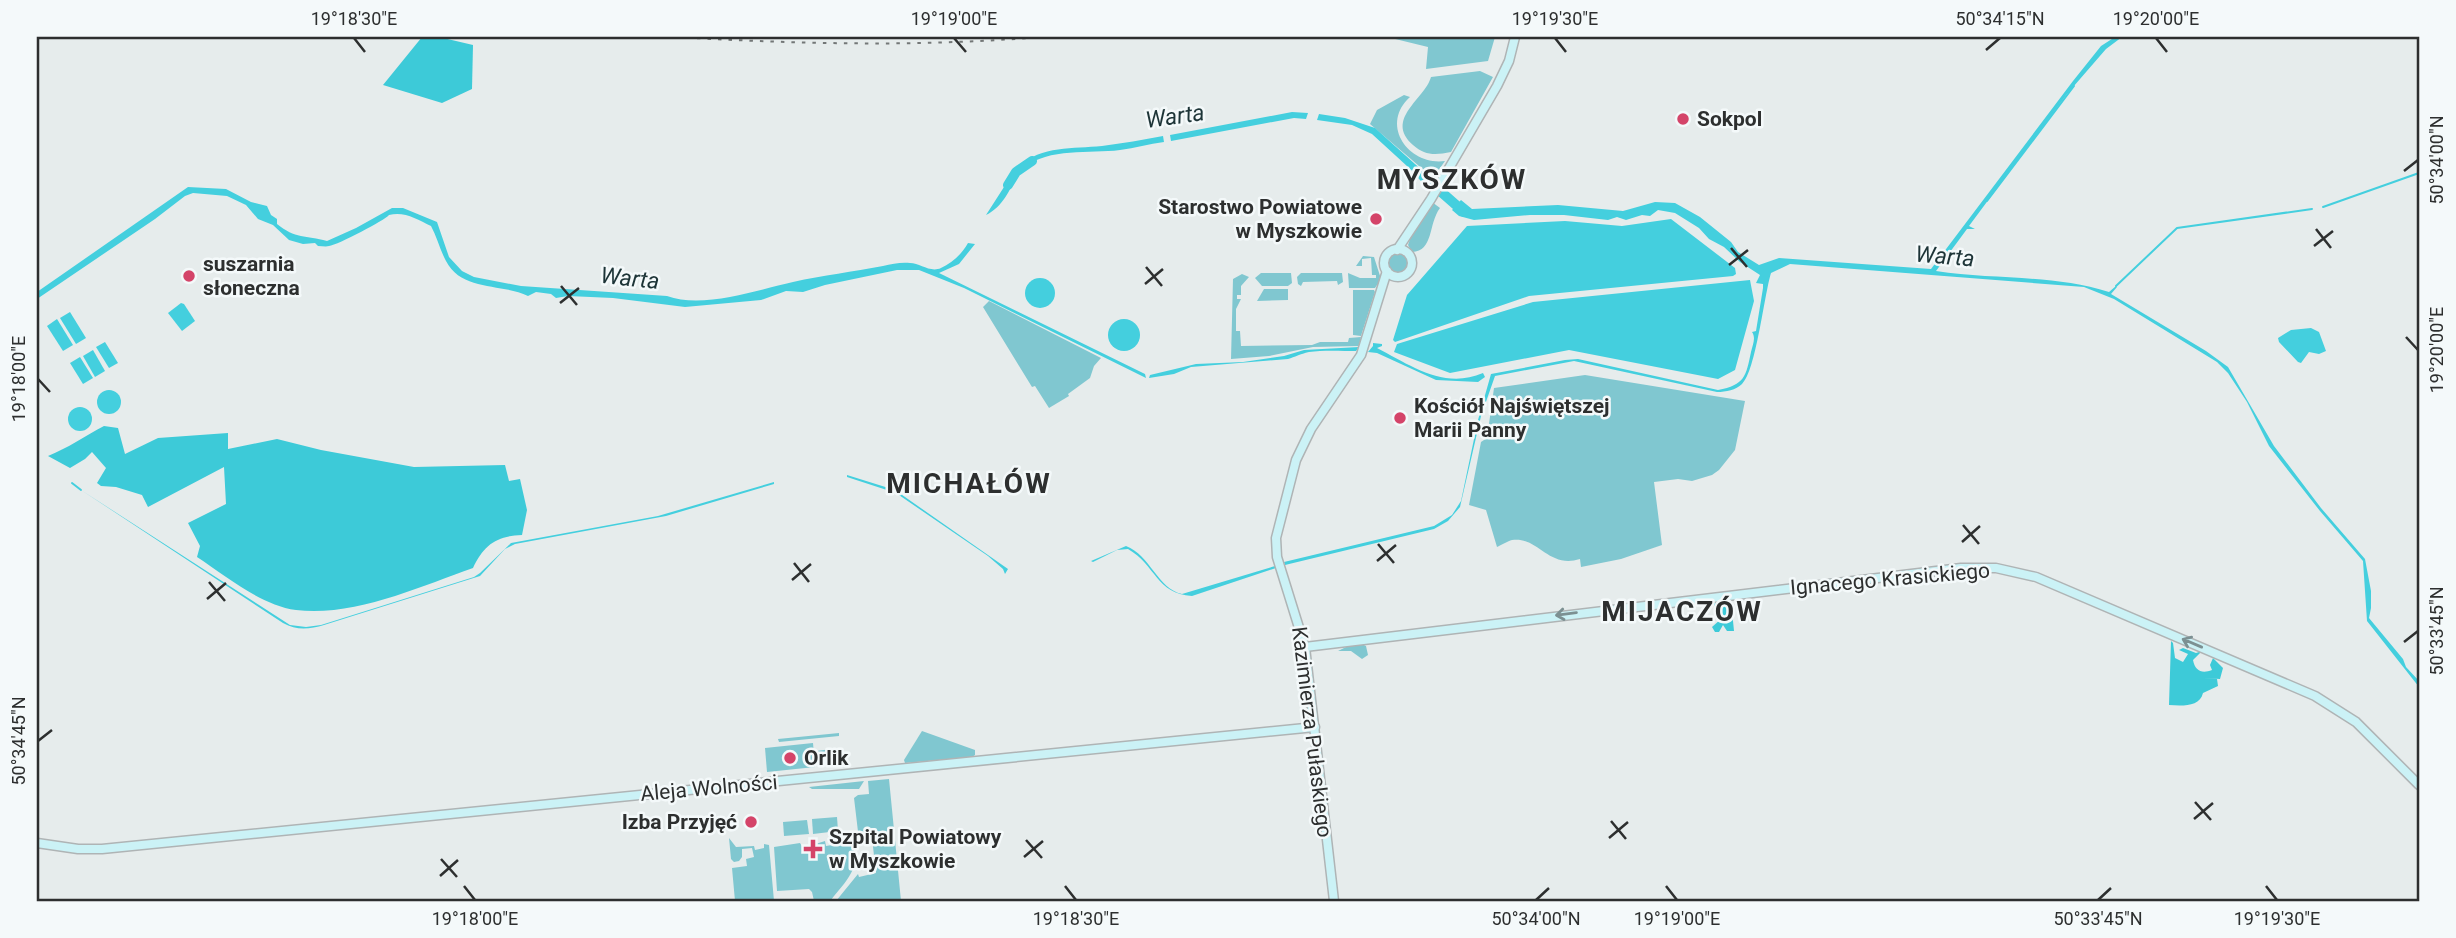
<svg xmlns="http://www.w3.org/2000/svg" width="2456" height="938" viewBox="0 0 2456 938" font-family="Roboto,sans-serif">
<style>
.green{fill:#80c7d0}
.forest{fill:#3dcad8}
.water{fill:#44cfde}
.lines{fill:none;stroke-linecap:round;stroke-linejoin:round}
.stream{stroke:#44cfde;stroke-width:2}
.river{stroke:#44cfde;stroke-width:10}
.secondary-casing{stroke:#afb4b5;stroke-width:11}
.secondary{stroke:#cbf2f6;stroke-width:8}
.rail{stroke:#737777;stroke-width:2;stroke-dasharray:3.5 7;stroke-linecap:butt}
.oneway{stroke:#7c9092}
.ticks{fill:none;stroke:#2d2f2f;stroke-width:2.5}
.poi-dot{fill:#d44469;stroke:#f4f9fa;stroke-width:2.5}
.labels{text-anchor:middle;stroke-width:5;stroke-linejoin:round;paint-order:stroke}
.poi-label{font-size:21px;font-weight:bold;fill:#2d2f2f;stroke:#f4f9fa;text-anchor:start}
.street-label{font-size:21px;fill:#2d2f2f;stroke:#f4f9fa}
.water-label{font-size:23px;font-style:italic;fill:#1d3437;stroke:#f4f9fa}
.district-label{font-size:28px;font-weight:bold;letter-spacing:2px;fill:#2d2f2f;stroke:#f4f9fa}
.neatline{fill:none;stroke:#2d2f2f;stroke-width:2.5}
.ticks-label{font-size:18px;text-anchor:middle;fill:#2d2f2f}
</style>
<rect width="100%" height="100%" fill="#e6ecec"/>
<g class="green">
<polygon points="1387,37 1495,37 1488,61 1426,69 1428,47"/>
<path d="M1480,71L1493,77L1451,152C1436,155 1425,156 1413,145C1384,119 1425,99 1431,77Z"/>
<path d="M1404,95L1410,97C1379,125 1409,166 1445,161L1433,178L1370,124L1377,110Z"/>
<path d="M1432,202L1440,208C1428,224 1434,251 1412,252L1408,245L1410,239Z"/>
<circle cx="1398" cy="263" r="10"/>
<polygon points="1363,256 1374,257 1381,279 1375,288 1349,288 1348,273 1360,278 1376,278 1376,275 1372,275 1371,258 1362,259 1362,266 1356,266"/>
<polygon points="1261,273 1291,273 1292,283 1288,286 1262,286 1255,278"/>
<polygon points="1301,273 1342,273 1343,282 1338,285 1337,281 1303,282 1301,286 1298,284 1297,277"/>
<polygon points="1242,274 1249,277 1241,286 1241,295 1237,295 1237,299 1241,299 1236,309 1236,331 1240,331 1241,346 1312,345 1320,342 1348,342 1349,338 1361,337 1359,346 1313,347 1269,356 1231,359 1233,279"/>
<polygon points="1264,289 1288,289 1288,300 1257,301"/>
<polygon points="1353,290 1374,290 1375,292 1361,336 1353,335"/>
<polygon points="989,301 1101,358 1094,366 1090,378 1068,394 1069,396 1049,408 1035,386 1032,387 983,307"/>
<path d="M1585,375L1745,401L1735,450L1719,470L1712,475L1692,481L1678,479L1654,482L1662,545L1621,559L1581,567L1580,559C1548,569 1538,536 1512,540C1508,541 1501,545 1497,547L1486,510L1469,505L1481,442L1487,438L1494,388Z"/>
<polygon points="1362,644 1366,646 1368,655 1362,659 1351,651 1338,651 1348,646"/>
<polygon points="922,731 975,750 975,755 972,757 905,763 904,760"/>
<polygon points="839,733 839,736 779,742 778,739"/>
<polygon points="813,743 815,767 767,772 765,748"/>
<polygon points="840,748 842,762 817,765 816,751"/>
<polygon points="889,779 901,901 836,901 858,874 859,877 876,873 872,838 859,840 854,798 858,795 869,794 868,781"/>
<polygon points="864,781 859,789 812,789 809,787"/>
<polygon points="837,817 838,831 813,834 812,819"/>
<polygon points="807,820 809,834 784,836 783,822"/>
<polygon points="729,838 736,847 754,846 755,850 764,848 764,844 769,845 774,901 735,901 732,868 747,866 746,859 754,857 752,848 742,849 742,857 739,861 734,862 731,859"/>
<path d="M825,841L826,846L850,842C865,865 844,883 831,900L814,901L812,892L809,889L777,891L774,847L800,843L803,848Z"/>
</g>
<g class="forest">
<polygon points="422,37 439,37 473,45 472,89 442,103 383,85"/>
<path d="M104,426L118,428L125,454L158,438L228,433V449L277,439L321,450L414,467L505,465L509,481L520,479L527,510L522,535C496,536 484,545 473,568C419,587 354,617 296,610C260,605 226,576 197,557L200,546L188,523L226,504L224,467L148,507L142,495L116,487L101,486L97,483L106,468L92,452L85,459L70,468L48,456C68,448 85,436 104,426Z"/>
<polygon points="1731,601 1734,631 1727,631 1723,625 1719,632 1715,632 1712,627 1721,619 1715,615 1714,603"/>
<path d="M2171,641L2173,643L2175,658L2183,662L2188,654L2179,650L2183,648L2196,653L2202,651L2193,660C2195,671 2202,674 2212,670L2210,665L2213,658L2223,668L2220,679L2203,678L2217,679L2218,686L2203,693C2200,707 2182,706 2169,705Z"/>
</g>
<g class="water">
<path d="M2115,37H2122L2106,49L2067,94L1969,226L1975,229H1967L1936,271C1994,280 2053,274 2109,292L2116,286L2117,287L2111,294L2206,351L2228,367L2274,446L2321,508L2365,559L2371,591V608L2369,618L2403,659L2406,667L2419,681V687L2367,621L2363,561L2320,511L2269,446L2247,402L2228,373L2217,362L2114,299L2084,287L1790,264L1771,273C1764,296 1756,371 1742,384C1736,390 1726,392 1717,392L1574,361L1495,376L1481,416L1460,507L1448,521L1434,529L1285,565L1284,562L1434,526L1452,515L1461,501L1478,420L1491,374L1565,360L1578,359L1718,390C1745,385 1746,376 1751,352C1753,344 1756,338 1752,332L1756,331L1763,288V284L1756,283L1760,275L1740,262L1724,247L1709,239L1699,228L1675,213L1658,210L1650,216L1642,215L1626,220L1617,217L1608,220L1564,215H1530L1474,220L1459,216L1452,210L1461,200L1472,209L1558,205L1623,211L1655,202L1675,203L1700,217L1731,242L1738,252L1759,265L1779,258L1931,269L2073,81L2101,46Z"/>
<polygon points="1292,112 1308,113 1306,119 1294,118 1171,141 1170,135"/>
<polygon points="1319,114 1345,118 1375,128 1435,182 1431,188 1372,134 1352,125 1317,120"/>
<path d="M1163,136L1164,142C1149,144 1135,148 1120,150C1089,154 1050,147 1023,168L1018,167C1042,145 1073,149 1102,146C1123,143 1143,140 1163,136Z"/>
<path d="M1013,173L1018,175C1009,190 1003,207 986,215Z"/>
<path d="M188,187L226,189L251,202L267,206L271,215L277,219V224C295,239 306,235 327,241L356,228L392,208H403L437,222L449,257L462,271L474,277L521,286L667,296C703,309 757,290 793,282C823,275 853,272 883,266C892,264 901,262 910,263C920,263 930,273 941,268C952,263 962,254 968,243L975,244L959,264L939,273L1145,374L1146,378L964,288L919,270H897L825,285L803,292L786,291L761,300L685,307L613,298L568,296L556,298L551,294L536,292L528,296C502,283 462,292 446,261C440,250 437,237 431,226C417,219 404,211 389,215C385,220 338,245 329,246C326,247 322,246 318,246L315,243L303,244L289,240L273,225L258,219L246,205L227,196L193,193L185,196L155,219L37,299V292Z"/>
<polygon points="1671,219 1735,268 1736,274 1733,276 1529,296 1395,342 1393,340 1407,295 1467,226 1565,221 1622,226"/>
<circle cx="1040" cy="293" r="15"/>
<polygon points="1750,280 1754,301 1735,370 1718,379 1569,350 1450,373 1394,352 1397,344 1533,302"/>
<polygon points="181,303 184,304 195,321 182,331 168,313"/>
<polygon points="70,312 86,338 76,344 60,318"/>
<polygon points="57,319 73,345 63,351 47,326"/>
<circle cx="1124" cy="335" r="16"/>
<polygon points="2311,328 2319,332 2326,351 2319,354 2309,352 2301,363 2298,362 2279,342 2278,338 2291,330"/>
<polygon points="105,342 118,363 109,368 96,347"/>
<path d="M1373,343L1382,344V346L1377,348C1410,365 1444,390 1483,373L1485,377L1478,382L1436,380L1377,353L1368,352L1373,346Z"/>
<path d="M1359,347L1356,351C1342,351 1322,350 1309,352C1300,354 1295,357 1288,359L1191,367L1174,374L1149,378L1150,375L1196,364L1243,362L1284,356L1304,350Z"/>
<polygon points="93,350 105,371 95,377 83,356"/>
<polygon points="80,357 93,378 83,384 70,363"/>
<circle cx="109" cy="402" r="12"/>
<circle cx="80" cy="419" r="12"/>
<polygon points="847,475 895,490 1008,569 1005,574 1003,569 988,556 896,493 847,477"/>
<path d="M774,482V484L666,516L515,544L505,549L480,576L324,625C310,629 297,631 283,623L81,490L290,625L306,627L321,625L474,577L480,573L511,543L658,516Z"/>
<path d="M1126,546C1150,555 1158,589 1182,594L1275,566L1276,568L1192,596C1156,594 1156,565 1128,549L1117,550L1093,562L1091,561Z"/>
</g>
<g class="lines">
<g class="stream">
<polyline points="1987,201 2074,86"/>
<polyline points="2323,207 2419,173"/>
<polyline points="2116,286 2177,228 2312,209"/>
<polyline points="72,483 81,490"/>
</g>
<g class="river">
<polyline points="1423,176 1464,212"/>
<polyline points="1008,185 1016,172 1032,161"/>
</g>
<g class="secondary-casing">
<g id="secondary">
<circle cx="1398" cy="263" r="14"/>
<polyline points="1397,250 1431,199 1497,86 1509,61 1515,37"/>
<polyline points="1305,647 1961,568 1996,568 2036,577 2315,696 2356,722 2419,785"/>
<polyline points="37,843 78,849 102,849 1315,727"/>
<polyline points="1334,901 1305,647 1277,557 1276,538 1296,460 1311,429 1361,355 1387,271"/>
</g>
</g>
<use href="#secondary" class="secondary"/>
<path class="rail" d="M676,37C798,44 919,47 1041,37"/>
</g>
<defs><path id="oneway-shaft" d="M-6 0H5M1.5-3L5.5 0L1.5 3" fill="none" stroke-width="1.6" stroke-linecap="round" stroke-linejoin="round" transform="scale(1.75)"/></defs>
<g class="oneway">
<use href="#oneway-shaft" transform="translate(1566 614) rotate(173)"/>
<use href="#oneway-shaft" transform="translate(2192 643) rotate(-157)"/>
</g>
<path class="ticks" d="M354,38L365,52M954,38L966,52M1555,38L1566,52M2156,38L2167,52M1986,50L2000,38M2404,171L2418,160M2316,229L2331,248M2314,246L2333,231M1731,248L1747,267M1729,265L1748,250M1146,267L1162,286M1145,284L1163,269M561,286L577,305M560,303L579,288M2406,337L2418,350M38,379L50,392M1963,525L1979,544M1962,542L1980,526M1378,544L1394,563M1377,561L1396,545M794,563L809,582M792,580L811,564M209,582L225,601M207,599L226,583M2404,642L2418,631M38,741L52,730M2195,802L2211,820M2194,819L2213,803M1611,821L1626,839M1609,838L1628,822M1026,840L1042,858M1024,857L1043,841M441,859L457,877M440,876L458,860M464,886L475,900M1065,886L1076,900M1666,886L1677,900M2266,886L2277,900M1536,900L1549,888M2098,900L2111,888"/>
<g class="poi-dot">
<circle cx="1683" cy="119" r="7"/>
<circle cx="1376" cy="219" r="7"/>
<circle cx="189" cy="276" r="7"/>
<circle cx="1400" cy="418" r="7"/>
<circle cx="790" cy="758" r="7"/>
<circle cx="751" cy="822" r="7"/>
<path d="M809.5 838.5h7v7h7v7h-7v7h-7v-7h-7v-7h7z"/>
</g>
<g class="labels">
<g class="poi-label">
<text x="1697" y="126">Sokpol</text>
<text x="1362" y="214" text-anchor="end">Starostwo Powiatowe<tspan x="1362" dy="24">w Myszkowie</tspan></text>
<text x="203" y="271">suszarnia<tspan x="203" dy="24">słoneczna</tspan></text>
<text x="1414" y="413">Kościół Najświętszej<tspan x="1414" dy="24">Marii Panny</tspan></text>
<text x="804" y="765">Orlik</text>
<text x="737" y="829" text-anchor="end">Izba Przyjęć</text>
<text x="829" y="844">Szpital Powiatowy<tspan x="829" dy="24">w Myszkowie</tspan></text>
</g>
<g class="street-label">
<text transform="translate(1890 579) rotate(-5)" y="7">Ignacego Krasickiego</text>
<text transform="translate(1312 732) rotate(83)" y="7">Kazimierza Pułaskiego</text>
<text transform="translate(709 788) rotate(-5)" y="7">Aleja Wolności</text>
</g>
<g class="water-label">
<text transform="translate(1175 116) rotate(-8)" y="8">Warta</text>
<text transform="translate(1945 256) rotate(5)" y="8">Warta</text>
<text transform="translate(630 278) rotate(6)" y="8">Warta</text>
</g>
<g class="district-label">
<text x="1452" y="189">MYSZKÓW</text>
<text x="969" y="493">MICHAŁÓW</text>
<text x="1682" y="621">MIJACZÓW</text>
</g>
</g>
<rect width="2456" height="938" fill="none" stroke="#f4f9fa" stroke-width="77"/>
<rect x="38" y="38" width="2380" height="862" class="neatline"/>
<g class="ticks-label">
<text x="354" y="25">19°18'30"E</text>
<text x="954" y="25">19°19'00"E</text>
<text x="1555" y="25">19°19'30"E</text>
<text x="2000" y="25">50°34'15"N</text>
<text x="2156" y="25">19°20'00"E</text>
<text transform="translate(2437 160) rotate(-90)" y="6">50°34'00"N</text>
<text transform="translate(2437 350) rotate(-90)" y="6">19°20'00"E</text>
<text transform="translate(19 379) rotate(-90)" y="6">19°18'00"E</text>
<text transform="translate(2437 631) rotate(-90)" y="6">50°33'45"N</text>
<text transform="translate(19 741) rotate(-90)" y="6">50°34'45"N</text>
<text x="475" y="925">19°18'00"E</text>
<text x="1076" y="925">19°18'30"E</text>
<text x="1536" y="925">50°34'00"N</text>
<text x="1677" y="925">19°19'00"E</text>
<text x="2098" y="925">50°33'45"N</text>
<text x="2277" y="925">19°19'30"E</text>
</g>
</svg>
